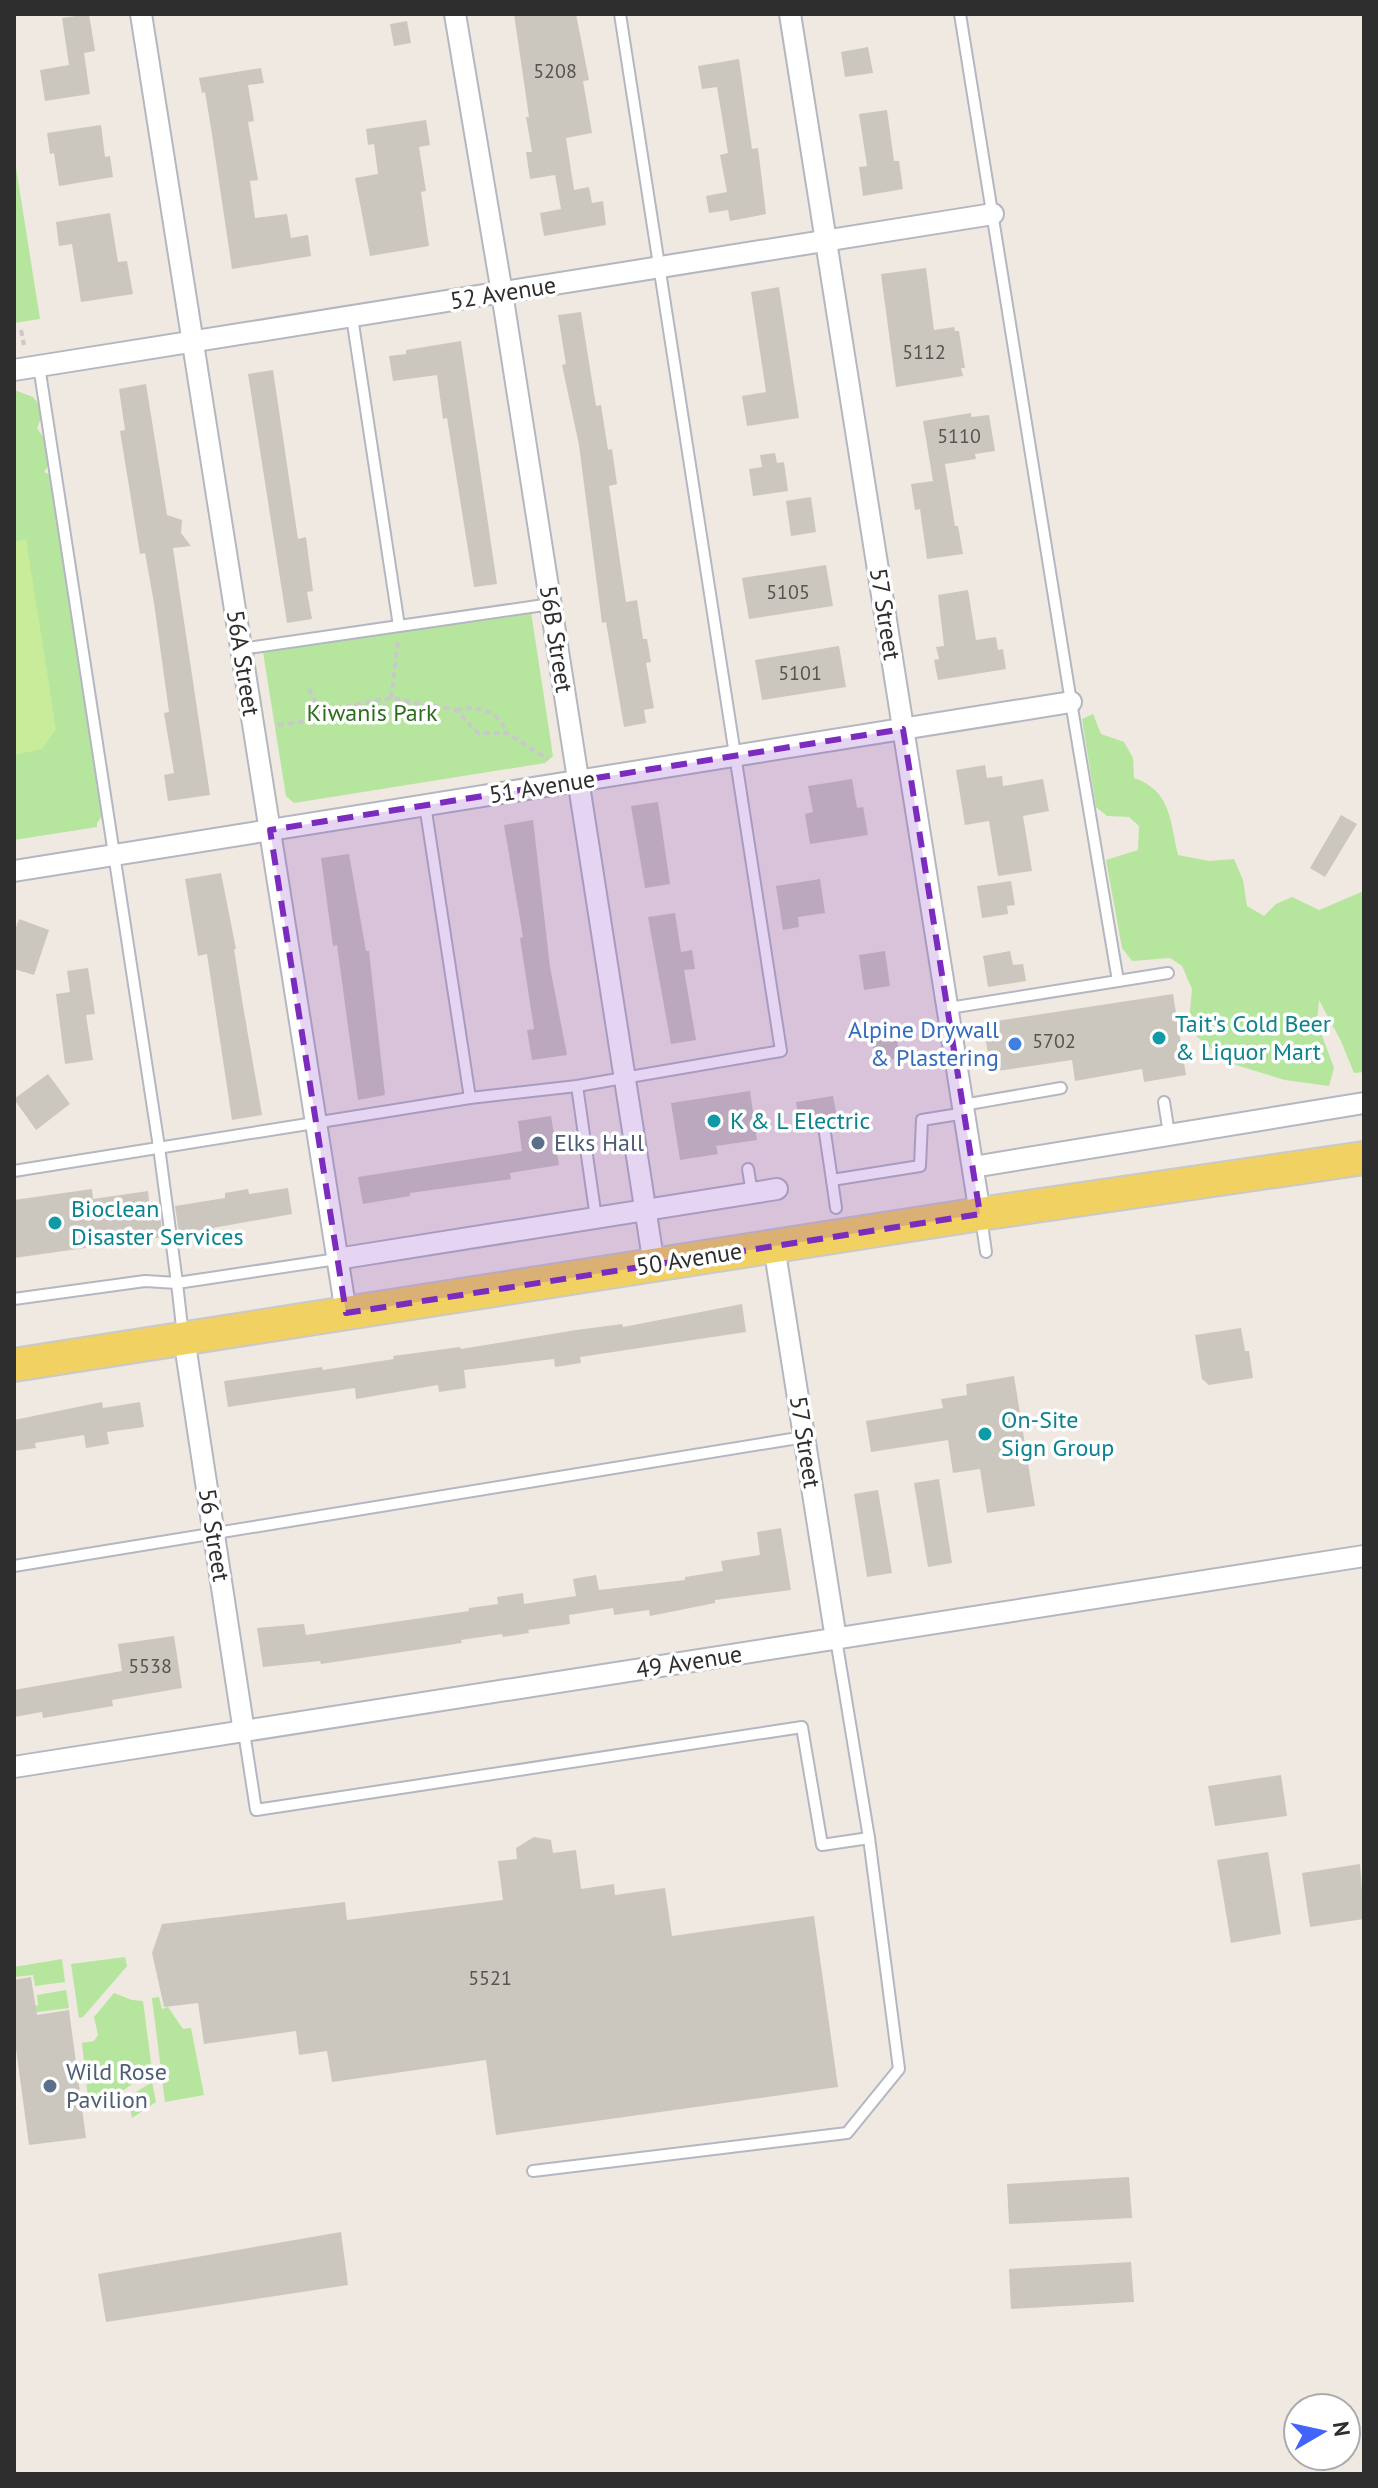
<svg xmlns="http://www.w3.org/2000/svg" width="1378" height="2488" viewBox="0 0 1378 2488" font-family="'PT Sans',sans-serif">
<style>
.green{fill:#b6e59e}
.pitch{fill:#c9ec9a}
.building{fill:#cbc7bf}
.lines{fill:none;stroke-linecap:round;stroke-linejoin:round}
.service-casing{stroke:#b4b7c1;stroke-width:14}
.minor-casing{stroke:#b4b7c1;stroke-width:24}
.primary-casing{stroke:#c9c9c9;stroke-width:36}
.path{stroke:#c9c9c9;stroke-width:4;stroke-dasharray:6 4;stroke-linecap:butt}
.service{stroke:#fff;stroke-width:10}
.minor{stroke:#fff;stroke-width:20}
.primary{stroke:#f2d163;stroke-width:32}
.marked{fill:#7b2cbf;fill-opacity:0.2;stroke:#7b2cbf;stroke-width:6;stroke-dasharray:16 10;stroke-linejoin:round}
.culture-dot{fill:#0f9aa8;stroke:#fff;stroke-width:3}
.shop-dot{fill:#3f7fe0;stroke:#fff;stroke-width:3}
.service-dot{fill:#5c6f8a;stroke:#fff;stroke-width:3}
.labels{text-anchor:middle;stroke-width:7;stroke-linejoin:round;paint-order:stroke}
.number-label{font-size:20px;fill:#555452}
.street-label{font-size:24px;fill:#2e2e2e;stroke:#fff}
.park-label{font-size:24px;fill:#2c6e1b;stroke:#fff}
.culture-label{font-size:24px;fill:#0d838f;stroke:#fff;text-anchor:start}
.shop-label{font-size:24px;fill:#366cbe;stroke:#fff;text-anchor:end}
.service-label{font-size:24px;fill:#4e5e75;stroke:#fff;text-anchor:start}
</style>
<rect width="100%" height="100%" fill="#efe9e1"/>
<g class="green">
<polygon points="14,155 40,319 14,323"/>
<path d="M14,390L33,397L44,411L37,428C47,442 56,456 44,472L53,476L66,573L73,575L80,595L76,604L98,765L96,785L105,798L107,809L97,823V827L14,840Z"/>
<polygon points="531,612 553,756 545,763 294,803 286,796 263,652"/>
<path d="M1093,714L1101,734L1124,742L1133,758L1134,778C1171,791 1170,820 1178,855L1209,861L1234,859L1243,880L1247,906L1264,916L1276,904L1292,897L1319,910L1364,891V1072L1354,1073L1341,1041L1319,1000L1317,1022L1334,1068L1329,1086L1285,1080L1229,1063L1195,1035L1189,1021L1192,989L1182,966L1170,958L1132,961L1122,948L1106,860L1138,850L1139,826L1129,817L1107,816L1096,807L1082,719Z"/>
<polygon points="125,1957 127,1966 83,2017 79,2018 71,1964"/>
<polygon points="62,1959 65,1982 35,1986 33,1975 14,1977 14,1967"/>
<polygon points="66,1990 69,2008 14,2015 14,2010 38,2005 37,1995"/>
<polygon points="114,1993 132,2000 143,2001 152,2070 111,2099 111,2103 95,2107 88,2099 82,2043 94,2041 98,2035 94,2017"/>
<polygon points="159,1997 162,2009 168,2007 183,2029 191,2028 204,2095 165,2102 152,1998"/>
<polygon points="152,2082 156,2102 132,2118 128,2097"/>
</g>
<polygon class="pitch" points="26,539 56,729 42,749 14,755 14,542"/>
<g class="building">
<polygon points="89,14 95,51 84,53 90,94 45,101 40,70 69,65 62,18"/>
<polygon points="514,14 576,14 589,80 583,81 592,133 566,138 574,190 589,187 592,203 603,201 606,225 544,236 540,213 561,209 555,175 530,179 526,152 532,152 526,117 529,117"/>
<polygon points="407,21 411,43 394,46 390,24"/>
<polygon points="868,47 873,73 845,77 841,52"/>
<polygon points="739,59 752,149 758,148 766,214 730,221 728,210 709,213 706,196 727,192 720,155 728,153 717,87 702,89 698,66"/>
<polygon points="261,68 264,83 248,85 254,121 248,122 258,180 250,181 255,218 287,214 291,238 308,235 311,256 232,269 211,128 205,92 202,93 199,78"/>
<polygon points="887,110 894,161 899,161 903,189 863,196 859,167 867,166 859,114"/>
<polygon points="426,120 430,145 419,147 426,191 421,192 429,246 370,256 355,178 378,174 374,144 368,145 366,129"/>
<polygon points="101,125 105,157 110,156 113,177 59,186 54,153 50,154 47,133"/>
<polygon points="110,213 118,262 127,261 133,294 81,302 72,244 59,246 56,222"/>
<polygon points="926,268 934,330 954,327 955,331 959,331 965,368 961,368 963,376 896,387 881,274"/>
<polygon points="779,287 799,418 747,426 742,396 766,392 751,292"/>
<polygon points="581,312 596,406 601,405 608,450 612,449 617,484 609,486 626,602 637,600 643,639 647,639 651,662 646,663 654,708 644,710 646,723 624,727 606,622 602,623 579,445 562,365 566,364 558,315"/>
<polygon points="461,341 497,584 474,587 447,418 443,419 437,375 393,381 389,356 406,354 406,350"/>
<polygon points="273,370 298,539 306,537 313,591 307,592 312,619 287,623 248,374"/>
<polygon points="146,384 167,515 182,520 181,533 191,546 173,548 210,795 168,801 164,775 174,773 164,713 169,712 154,603 145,553 140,554 120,431 125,430 119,389"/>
<polygon points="971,413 971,417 989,415 995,451 975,454 976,459 945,464 955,526 958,526 963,554 927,559 920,509 915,510 911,484 933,481 923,421"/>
<polygon points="775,453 777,463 784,462 788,491 753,496 749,469 762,467 760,455"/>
<polygon points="811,497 816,532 791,536 786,501"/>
<polygon points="826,565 833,606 749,619 742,578"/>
<polygon points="968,590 976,640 996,637 998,650 1003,649 1006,669 938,680 934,660 939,659 936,647 944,646 938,595"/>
<polygon points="839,646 846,687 762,700 755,660"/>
<polygon points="985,765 987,778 1002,776 1003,786 1043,779 1049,811 1023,816 1032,871 998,876 989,821 965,825 956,770"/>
<polygon points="852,779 857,808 863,807 868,835 810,844 805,814 813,812 808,786"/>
<polygon points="658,802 670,884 645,888 631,806"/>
<polygon points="1341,815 1357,824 1325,877 1310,868"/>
<polygon points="533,820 550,967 567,1055 532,1060 527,1030 534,1029 520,938 523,937 504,825"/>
<polygon points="349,854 366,951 369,951 385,1095 358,1100 337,945 333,946 321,858"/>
<polygon points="221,873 236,949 234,949 243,1006 262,1115 232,1120 207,954 198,956 185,879"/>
<polygon points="820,879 825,913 798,917 799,927 783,930 776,886"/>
<polygon points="1011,881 1015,905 1007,906 1008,914 982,918 977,886"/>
<polygon points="675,913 681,952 692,950 695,969 684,970 696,1040 671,1044 648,917"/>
<polygon points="19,919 49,930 34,975 14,969 14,933"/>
<polygon points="885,951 890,986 864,990 859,955"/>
<polygon points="1010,951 1013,965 1023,964 1026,981 988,987 983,956"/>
<polygon points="88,968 95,1014 86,1015 93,1060 65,1064 56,994 70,992 67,971"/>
<polygon points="1173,994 1186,1075 1144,1082 1142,1069 1075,1081 1072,1060 991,1072 983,1023"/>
<polygon points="895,1024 900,1058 875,1062 870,1028"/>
<polygon points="48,1074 70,1104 36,1130 14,1099"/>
<polygon points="750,1091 757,1140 716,1146 718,1154 680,1160 671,1103"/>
<polygon points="833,1096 838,1123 800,1129 796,1102"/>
<polygon points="551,1116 559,1165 510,1173 511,1179 410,1193 410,1196 363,1204 358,1177 522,1151 518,1121"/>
<polygon points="288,1188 292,1214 179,1234 175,1206 225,1198 225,1193 248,1189 249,1194"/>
<polygon points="92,1189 93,1199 148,1191 150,1210 159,1208 163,1237 14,1258 14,1200"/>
<polygon points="742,1304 746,1332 580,1357 581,1363 555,1367 554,1359 464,1370 466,1388 439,1392 438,1385 356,1399 355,1388 228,1407 224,1381 322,1367 323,1370 394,1359 393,1356 460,1347 461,1349 576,1330 622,1324 623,1327"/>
<polygon points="1241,1328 1245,1351 1249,1351 1253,1378 1209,1385 1202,1379 1195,1335"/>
<polygon points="1014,1376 1035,1506 987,1513 980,1469 953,1473 948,1440 871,1452 866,1421 943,1408 941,1399 967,1395 966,1384"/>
<polygon points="102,1402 103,1408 140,1402 144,1427 107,1432 109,1444 86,1448 84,1435 35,1443 36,1448 14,1451 14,1420"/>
<polygon points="939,1479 952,1563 928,1567 914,1483"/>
<polygon points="878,1490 892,1573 867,1577 854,1494"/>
<polygon points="781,1528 791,1590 715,1600 715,1603 650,1616 649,1610 614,1615 613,1608 569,1615 570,1624 528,1630 529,1633 503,1637 502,1634 461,1640 462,1643 321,1664 320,1661 263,1667 257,1628 304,1624 306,1635 469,1611 469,1608 498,1604 497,1597 523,1593 524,1604 576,1596 573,1579 596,1575 599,1590 685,1580 685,1577 723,1571 721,1561 760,1555 757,1532"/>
<polygon points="174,1636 182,1688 112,1700 113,1706 43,1718 42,1712 14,1717 14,1690 122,1671 118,1644"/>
<polygon points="1281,1775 1287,1816 1215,1826 1208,1786"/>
<polygon points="534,1837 551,1840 553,1853 576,1850 581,1889 614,1884 615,1895 665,1888 672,1936 814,1916 838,2087 496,2135 486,2060 332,2082 327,2051 299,2055 296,2031 204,2044 198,2003 164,2007 152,1953 162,1924 345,1902 347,1920 503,1900 498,1861 517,1859 516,1848"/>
<polygon points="1268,1852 1281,1934 1231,1943 1217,1860"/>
<polygon points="1360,1864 1364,1919 1310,1927 1302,1873"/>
<polygon points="31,1977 37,2015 69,2010 86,2138 29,2145 14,2034 14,1980"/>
<polygon points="1129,2177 1132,2218 1009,2224 1007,2184"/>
<polygon points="341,2232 348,2285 106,2322 98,2274"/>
<polygon points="1131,2262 1134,2302 1011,2309 1009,2269"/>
</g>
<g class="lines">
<g class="service-casing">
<g id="service">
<polyline points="352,317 399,626 551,604"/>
<polyline points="241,649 399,626"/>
<polyline points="425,805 470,1098 577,1086 781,1051 620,14"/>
<polyline points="1118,981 1168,973"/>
<polyline points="949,1008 1118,981 1071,702 960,14"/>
<polyline points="577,1086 596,1218"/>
<polyline points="1164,1102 1169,1134"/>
<polyline points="963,1105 1061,1088"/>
<polyline points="825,1133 832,1180 920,1166 922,1120 965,1113"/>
<polyline points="748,1169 752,1193"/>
<polyline points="14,1171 470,1098"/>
<polyline points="832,1180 836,1208"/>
<polyline points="981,1218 986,1252"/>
<polyline points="14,1299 145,1281 177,1283 159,1147 39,366"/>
<polyline points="183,1336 177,1283 337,1259"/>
<polyline points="14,1566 804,1437"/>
<polyline points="244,1732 256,1810 802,1727 822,1845 869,1838"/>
<polyline points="533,2171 847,2133 899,2069 869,1838 836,1639"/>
</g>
</g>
<g class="minor-casing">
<g id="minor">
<polyline points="141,14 346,1313"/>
<polyline points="455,14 502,293 654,1265"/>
<polyline points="790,14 980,1214"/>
<polyline points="14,370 993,214"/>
<polyline points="14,871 1071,702"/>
<polyline points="973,1167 1364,1103"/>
<polyline points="774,1246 836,1639"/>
<polyline points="337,1259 777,1189"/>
<polyline points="184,1338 244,1732"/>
<polyline points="14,1767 1364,1556"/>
</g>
</g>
<g class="primary-casing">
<polyline id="primary" points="14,1365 980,1214 1364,1158"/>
</g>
<g class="path">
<polyline points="21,330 24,345"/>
<polyline points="309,689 322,714"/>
<polyline points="391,698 398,641"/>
<path d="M456,710C480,705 497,710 507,733"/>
<polyline points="278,725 300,722 353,705 391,698 456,710 478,733 507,733 548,759"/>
</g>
<use href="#service" class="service"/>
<use href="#minor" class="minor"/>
<use href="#primary" class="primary"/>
</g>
<path class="marked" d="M903,729L980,1214L346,1313L270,830Z"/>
<g class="culture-dot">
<circle cx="1159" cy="1038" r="8"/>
<circle cx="714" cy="1121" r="8"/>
<circle cx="55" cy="1223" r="8"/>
<circle cx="985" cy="1434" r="8"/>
</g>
<circle class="shop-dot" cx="1015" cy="1044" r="8"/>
<g class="service-dot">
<circle cx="538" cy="1143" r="8"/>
<circle cx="50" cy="2086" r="8"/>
</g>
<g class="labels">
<g class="number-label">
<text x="555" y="78">5208</text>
<text x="924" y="359">5112</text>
<text x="959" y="443">5110</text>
<text x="788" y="599">5105</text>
<text x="800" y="680">5101</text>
<text x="1054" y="1048">5702</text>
<text x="150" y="1673">5538</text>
<text x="490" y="1985">5521</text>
</g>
<g class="street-label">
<text transform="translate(503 293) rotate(-9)" y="8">52 Avenue</text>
<text transform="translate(885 614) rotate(81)" y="8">57 Street</text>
<text transform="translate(556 639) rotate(81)" y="8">56B Street</text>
<text transform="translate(243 663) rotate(81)" y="8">56A Street</text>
<text transform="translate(542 787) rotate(-9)" y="8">51 Avenue</text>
<text transform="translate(689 1259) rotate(-9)" y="8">50 Avenue</text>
<text transform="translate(805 1442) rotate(81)" y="8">57 Street</text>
<text transform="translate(214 1535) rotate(81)" y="8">56 Street</text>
<text transform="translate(689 1662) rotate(-9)" y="8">49 Avenue</text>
</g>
<g class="park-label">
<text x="372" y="721">Kiwanis Park</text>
</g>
<g class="culture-label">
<text x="1175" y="1032">Tait's Cold Beer<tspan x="1175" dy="28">&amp; Liquor Mart</tspan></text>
<text x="730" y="1129">K &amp; L Electric</text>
<text x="71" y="1217">Bioclean<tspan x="71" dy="28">Disaster Services</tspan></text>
<text x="1001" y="1428">On-Site<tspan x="1001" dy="28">Sign Group</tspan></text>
</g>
<g class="shop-label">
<text x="999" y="1038">Alpine Drywall<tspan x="999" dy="28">&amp; Plastering</tspan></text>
</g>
<g class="service-label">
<text x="554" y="1151">Elks Hall</text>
<text x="66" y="2080">Wild Rose<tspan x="66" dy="28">Pavilion</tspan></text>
</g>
</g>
<rect width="1378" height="2488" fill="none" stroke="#2e2e2e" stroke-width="32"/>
<g transform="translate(1322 2432) rotate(81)"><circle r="38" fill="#ffffff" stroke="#ababab" stroke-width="2"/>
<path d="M0-6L14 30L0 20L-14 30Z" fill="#4264fb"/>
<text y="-12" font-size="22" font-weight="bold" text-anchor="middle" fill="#2e2e2e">N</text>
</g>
</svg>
